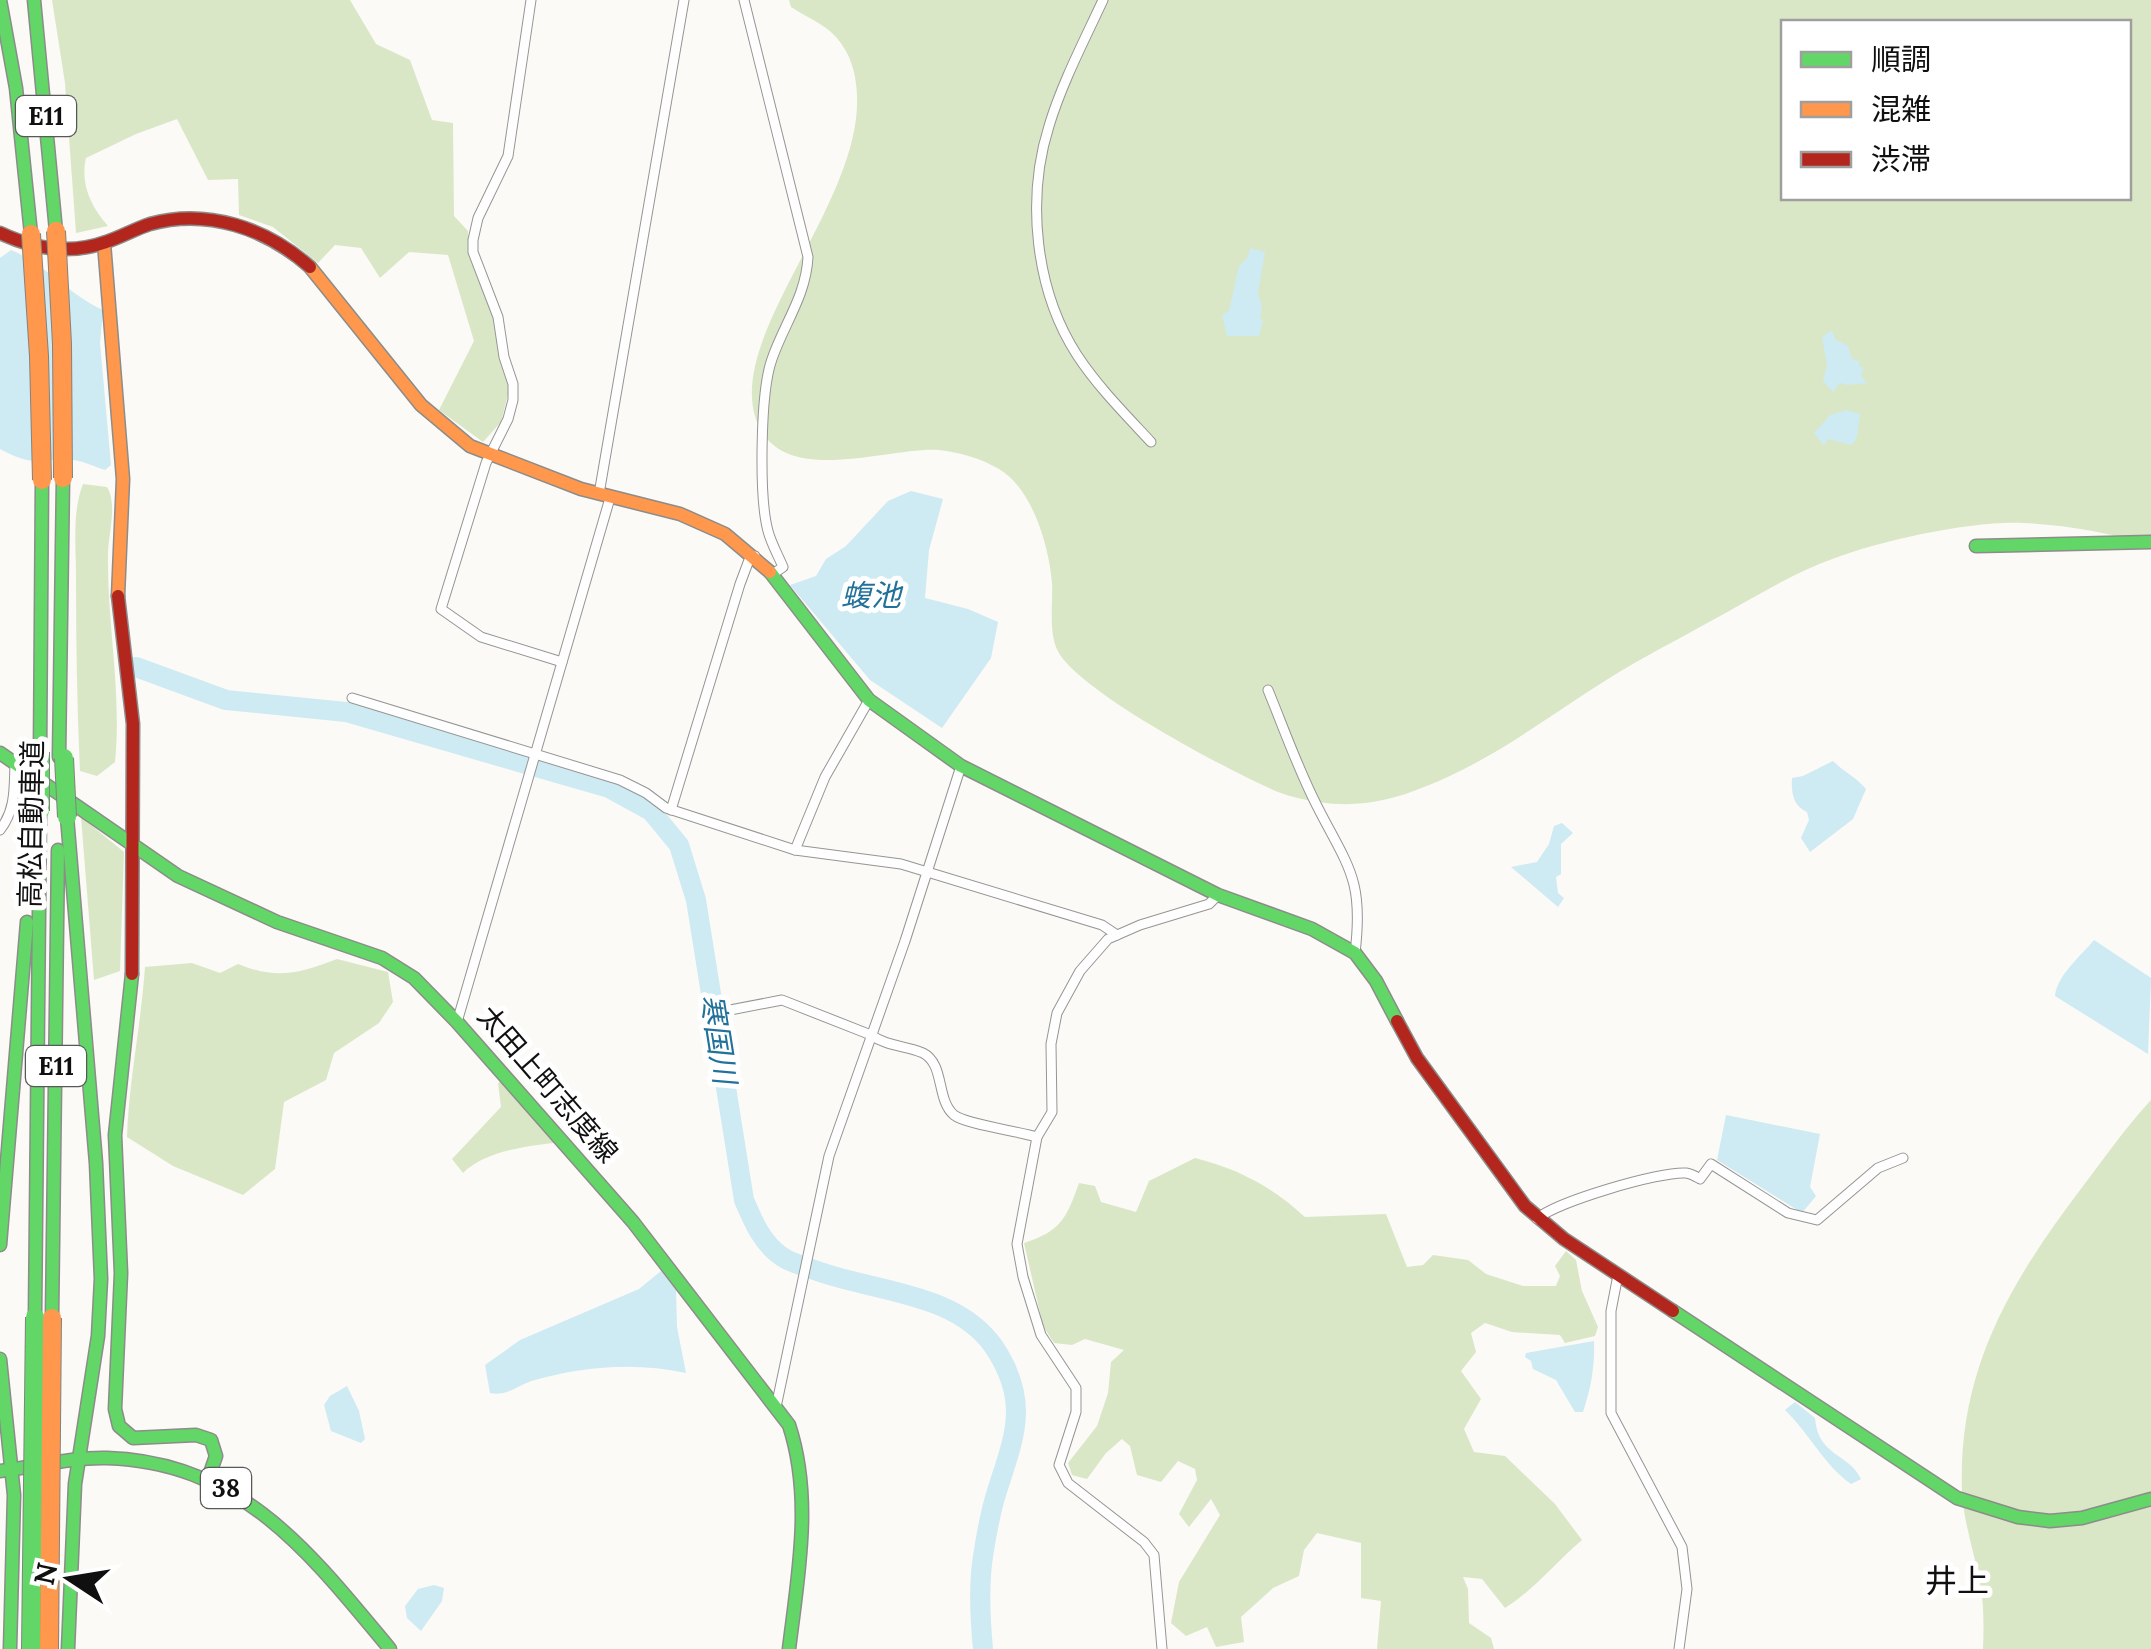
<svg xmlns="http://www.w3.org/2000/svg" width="2151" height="1649" viewBox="0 0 2151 1649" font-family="Lora,'Noto Sans JP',serif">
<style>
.forest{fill:#d9e7c6;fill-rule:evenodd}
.water{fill:#ceeaf3}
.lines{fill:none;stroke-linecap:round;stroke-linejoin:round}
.river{stroke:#ceeaf3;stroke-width:20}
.street-casing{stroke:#969594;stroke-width:11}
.fast-casing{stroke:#8c8c8a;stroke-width:15}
.slow-casing{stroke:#8c8c8a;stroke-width:15}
.jam-casing{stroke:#8c8c8a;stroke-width:15}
.street{stroke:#fefefe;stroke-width:9}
.fast{stroke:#63d668;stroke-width:12}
.slow{stroke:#ff974d;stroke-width:12}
.jam{stroke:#b3261e;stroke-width:12}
.fast-bridge-casing{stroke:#838381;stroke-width:20;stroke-linecap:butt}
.slow-bridge-casing{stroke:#838381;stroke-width:20;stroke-linecap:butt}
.fast-bridge{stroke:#63d668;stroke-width:18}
.slow-bridge{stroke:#ff974d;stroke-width:18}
.labels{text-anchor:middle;stroke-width:10;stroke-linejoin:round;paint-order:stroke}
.shield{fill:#fff;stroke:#585858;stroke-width:2.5}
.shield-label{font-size:25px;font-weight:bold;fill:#101010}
.street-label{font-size:28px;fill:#101010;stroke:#fff}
.water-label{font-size:30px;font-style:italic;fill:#21719a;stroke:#fff}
.quarter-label{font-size:32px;fill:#101010;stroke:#fff}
</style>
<rect width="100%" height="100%" fill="#fbfaf6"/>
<g class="forest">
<path d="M52,0H350L376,44L410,60L432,120L453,123L454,216L468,231L469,256L493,317L501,363L510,387L501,422L483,442L439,410L474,341L448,255L409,252L380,278L361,248L335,245L318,263L273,227L239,215L238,179L208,180L177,119L136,134L86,158C80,184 91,207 108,226L76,233L65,83Z"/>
<path d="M789,0H2151V545C2111,533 2066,525 2024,523C1975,520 1882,540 1835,558C1792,573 1752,599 1711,621C1677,640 1641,658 1608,679C1547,717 1492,761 1424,787C1390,801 1356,808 1319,802C1306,800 1291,797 1278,792C1235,774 1070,688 1056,647C1049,628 1053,603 1052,583C1049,547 1033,489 999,469C982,459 959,452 939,450C884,447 777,491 755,416C730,331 862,202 857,95C856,73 851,54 836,37C823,23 806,17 791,7ZM1784,22H2128V198H1784Z"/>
<path d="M83,484L107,487C118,505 108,534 108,555C107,624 122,693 115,762L97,776L80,771C77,706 76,641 76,576C76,546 72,512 83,484Z"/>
<polygon points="81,817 124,852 120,971 94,980"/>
<path d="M337,959L388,972L393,1002L379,1023L334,1053L326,1080L284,1102L275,1169L243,1195L173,1166L127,1137C129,1080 141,1025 145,967L192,963L220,973L238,964C277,980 300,973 337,959Z"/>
<path d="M501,1082L554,1143C525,1146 484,1152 463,1173L452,1159L501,1107L498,1083Z"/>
<path d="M2151,1100V1649H1983C1984,1623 1984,1598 1978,1573C1972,1545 1963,1518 1962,1490C1958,1370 2010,1283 2080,1190C2103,1160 2125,1128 2151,1100Z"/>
<path d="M1195,1158C1239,1169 1272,1187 1305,1217L1386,1214L1407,1267L1423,1265L1433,1255L1468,1260L1486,1274L1523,1286H1556L1560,1276L1555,1266L1566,1251L1576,1260L1582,1291L1598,1327L1595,1336L1565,1343L1560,1335L1512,1332L1485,1323L1471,1333L1476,1352L1461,1371L1481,1399L1464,1429L1474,1452L1505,1456L1555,1504L1582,1540C1555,1563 1535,1589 1505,1608L1482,1579L1463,1577L1468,1589L1469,1623L1491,1638L1494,1649H1377L1381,1601L1361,1598V1543L1317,1533L1304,1550L1299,1576L1273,1588L1241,1617L1244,1642L1216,1647L1207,1627L1186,1636L1171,1623L1179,1582L1220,1515L1211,1499L1189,1527L1179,1514L1197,1480L1195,1469L1178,1461L1161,1482L1137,1475L1130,1446L1122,1439L1106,1453L1087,1479L1072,1475L1068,1463L1097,1426L1108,1393L1111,1362L1124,1350L1085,1339L1072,1345L1054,1343L1043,1326L1024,1243C1061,1231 1066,1219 1079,1183L1095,1186L1101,1202L1136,1212L1149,1181Z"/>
</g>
<g class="water">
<polygon points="1250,248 1265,252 1258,293 1262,308 1260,317 1263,320 1259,336 1227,336 1222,315 1229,311 1239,266 1248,257"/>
<path d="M11,250C45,264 69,295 103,310L100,343L111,465L105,470C95,467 83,461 73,460C37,458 35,468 0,449V258Z"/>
<polygon points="1832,330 1835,339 1848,346 1852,359 1860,361 1859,366 1864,368 1861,375 1867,383 1847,385 1840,383 1833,392 1823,381 1827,365 1822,337"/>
<polygon points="1846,410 1860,414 1857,437 1852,445 1828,439 1824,446 1814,433 1830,415"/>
<polygon points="911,491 943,499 929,550 925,598 968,609 998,622 991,658 942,728 870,680 790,585 816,576 826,559 846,546 888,501"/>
<path d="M1833,761C1844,772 1856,777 1866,789L1853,819L1810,852L1801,838L1809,820L1807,812C1793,806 1791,792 1792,778L1803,776Z"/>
<polygon points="1562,823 1573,833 1561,844 1561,874 1556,877 1558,893 1564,898 1558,907 1511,867 1537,862 1549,844 1554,826"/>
<path d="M2094,940L2151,978L2148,1054L2055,996C2057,975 2081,956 2094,940Z"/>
<polygon points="1726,1115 1820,1134 1810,1187 1816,1196 1802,1213 1717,1160"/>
<path d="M661,1271L676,1290L677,1327L686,1373C636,1362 584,1366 535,1380C519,1384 507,1397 490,1393L485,1365L520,1340L639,1289Z"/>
<path d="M1594,1341C1595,1366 1591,1388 1583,1412H1575L1556,1380L1533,1369L1531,1361L1525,1357L1526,1353Z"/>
<polygon points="347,1386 359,1411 365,1439 361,1443 331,1431 324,1405 330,1396"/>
<path d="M1795,1402L1815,1418C1818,1457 1849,1453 1861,1479L1851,1484C1824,1465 1809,1433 1785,1410Z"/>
<polygon points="434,1585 444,1588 442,1601 421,1631 407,1618 405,1606 418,1589"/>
</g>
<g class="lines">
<path class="river" d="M136,667L226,700L346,712L609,788L651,811L679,845L696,900L744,1200C753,1221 762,1243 781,1256C789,1262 800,1265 809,1268C868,1292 955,1290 994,1347C1030,1401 1015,1435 997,1491C991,1510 987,1531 984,1550C978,1583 980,1617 983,1649"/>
<g class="street-casing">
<g id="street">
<polyline points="531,0 508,156 478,218 473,240 473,252 498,317 504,357 513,384 513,400 508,419 486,463 441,609 481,637 562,662"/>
<path d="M744,0L808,257C806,296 784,324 772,359C760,392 759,498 768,531C771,543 778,555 783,567L773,574"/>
<path d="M1103,0C1084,41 1062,83 1049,126C1026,199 1035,290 1077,355C1098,387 1125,414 1151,442"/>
<polyline points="599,494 684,0"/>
<path d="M1268,690C1284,729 1298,769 1317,806C1348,867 1364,879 1355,953"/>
<polyline points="352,698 620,780 646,793 666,808 795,850 901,864 1102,925 1117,935"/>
<polyline points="671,810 740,584 749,560 755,556"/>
<path d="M0,830C16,809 14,788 15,763"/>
<polyline points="795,850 825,777 869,700"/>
<path d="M725,1011L782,1000L871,1035C888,1047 905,1045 923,1053C945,1064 936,1100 954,1115C965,1124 1017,1131 1037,1137"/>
<polyline points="457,1022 610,498"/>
<path d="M1537,1219C1555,1202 1661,1171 1686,1173C1692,1174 1695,1176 1700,1179L1711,1164L1788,1213L1817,1220L1878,1168L1903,1158"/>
<polyline points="1618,1275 1611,1311 1611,1413 1682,1547 1687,1589 1679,1649"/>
<polyline points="776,1407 829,1156 905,941 961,766"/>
<polyline points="1162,1649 1154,1555 1144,1542 1068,1483 1059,1465 1076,1412 1076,1388 1041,1335 1023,1277 1017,1244 1037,1137 1052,1112 1051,1044 1057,1013 1080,971 1108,939 1140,925 1209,904 1218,895"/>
</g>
</g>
<g class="fast-casing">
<g id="fast">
<polyline points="0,0 16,88 31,234"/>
<polyline points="34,0 56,231"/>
<polyline points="1976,546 2151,542"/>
<polyline points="770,572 869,700 961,766 1218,895 1312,929 1355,953 1376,981 1397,1021"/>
<polyline points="40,752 42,480"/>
<path d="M0,753L178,876L277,922L382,958L414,978L457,1022L633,1222L789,1425C813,1498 798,1575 789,1649"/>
<polyline points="59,757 63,478"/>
<polyline points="67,817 96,1163 101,1279 98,1336 75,1484 68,1649"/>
<polyline points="132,974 115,1135 121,1273 115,1409 119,1426 133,1438 196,1435 211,1440 216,1456 208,1479"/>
<polyline points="0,1245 27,922"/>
<polyline points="1673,1311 1957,1498 2018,1517 2050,1521 2082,1518 2151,1499"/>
<polyline points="35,1317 40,811"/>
<polyline points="52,1318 58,850"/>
<polyline points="0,1359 14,1495 10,1649"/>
<path d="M0,1471C35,1467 71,1457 107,1458C242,1462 311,1554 390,1649"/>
</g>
</g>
<g class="slow-casing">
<g id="slow">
<polyline points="104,243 123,479 118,596"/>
<polyline points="310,267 421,405 470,446 581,489 680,514 725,534 770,572"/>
</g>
</g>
<g class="jam-casing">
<g id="jam">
<path d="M0,233C34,249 70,255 106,242C121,237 135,229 150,224C207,208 266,228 310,267"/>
<polyline points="118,596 133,724 132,974"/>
<polyline points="1397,1021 1417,1058 1525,1206 1564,1239 1673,1311"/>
</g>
</g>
<use href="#street" class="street"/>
<use href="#fast" class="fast"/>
<use href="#slow" class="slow"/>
<use href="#jam" class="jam"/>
<g class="fast-bridge-casing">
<g id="fast-bridge">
<polyline points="40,752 40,811"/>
<polyline points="64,758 67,817"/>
<polyline points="31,1649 35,1317"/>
</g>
</g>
<g class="slow-bridge-casing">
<g id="slow-bridge">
<polyline points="56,231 62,344 63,478"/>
<polyline points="31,234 39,356 42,480"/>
<polyline points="49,1649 52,1318"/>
</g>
</g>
<use href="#fast-bridge" class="fast-bridge"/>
<use href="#slow-bridge" class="slow-bridge"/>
</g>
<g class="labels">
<g class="shield">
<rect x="16" y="96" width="60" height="40" rx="8"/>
<rect x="26" y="1046" width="60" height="40" rx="8"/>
<rect x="201" y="1468" width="50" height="40" rx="8"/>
</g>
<g class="shield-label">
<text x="46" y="125">E11</text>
<text x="56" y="1075">E11</text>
<text x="226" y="1497">38</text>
</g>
<g class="street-label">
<text transform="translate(31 824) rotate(-89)" y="10">高松自動車道</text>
<text transform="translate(548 1084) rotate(49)" y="10">太田上町志度線</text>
</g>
<g class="water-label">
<text x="871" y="606">蝮池</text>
<text transform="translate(718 1039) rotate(81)" y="10">寒国川</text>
</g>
<g class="quarter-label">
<text x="1957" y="1592">井上</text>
</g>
</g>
<rect x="1781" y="20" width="350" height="180" fill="#ffffff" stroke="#9f9f9f" stroke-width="2.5"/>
<rect x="1801" y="52" width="50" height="15" fill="#63d668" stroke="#9f9f9f" stroke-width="2.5"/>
<text x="1871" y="70" font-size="30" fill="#101010">順調</text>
<rect x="1801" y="102" width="50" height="15" fill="#ff974d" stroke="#9f9f9f" stroke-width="2.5"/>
<text x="1871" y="120" font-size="30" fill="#101010">混雑</text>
<rect x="1801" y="152" width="50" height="15" fill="#b3261e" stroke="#9f9f9f" stroke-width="2.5"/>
<text x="1871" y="170" font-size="30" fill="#101010">渋滞</text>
<g transform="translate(70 1579) rotate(282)" stroke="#ffffff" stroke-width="8" paint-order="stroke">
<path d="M0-8L18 38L0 25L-18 38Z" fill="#101010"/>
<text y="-15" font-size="28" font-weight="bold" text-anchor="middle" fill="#101010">N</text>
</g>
</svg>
